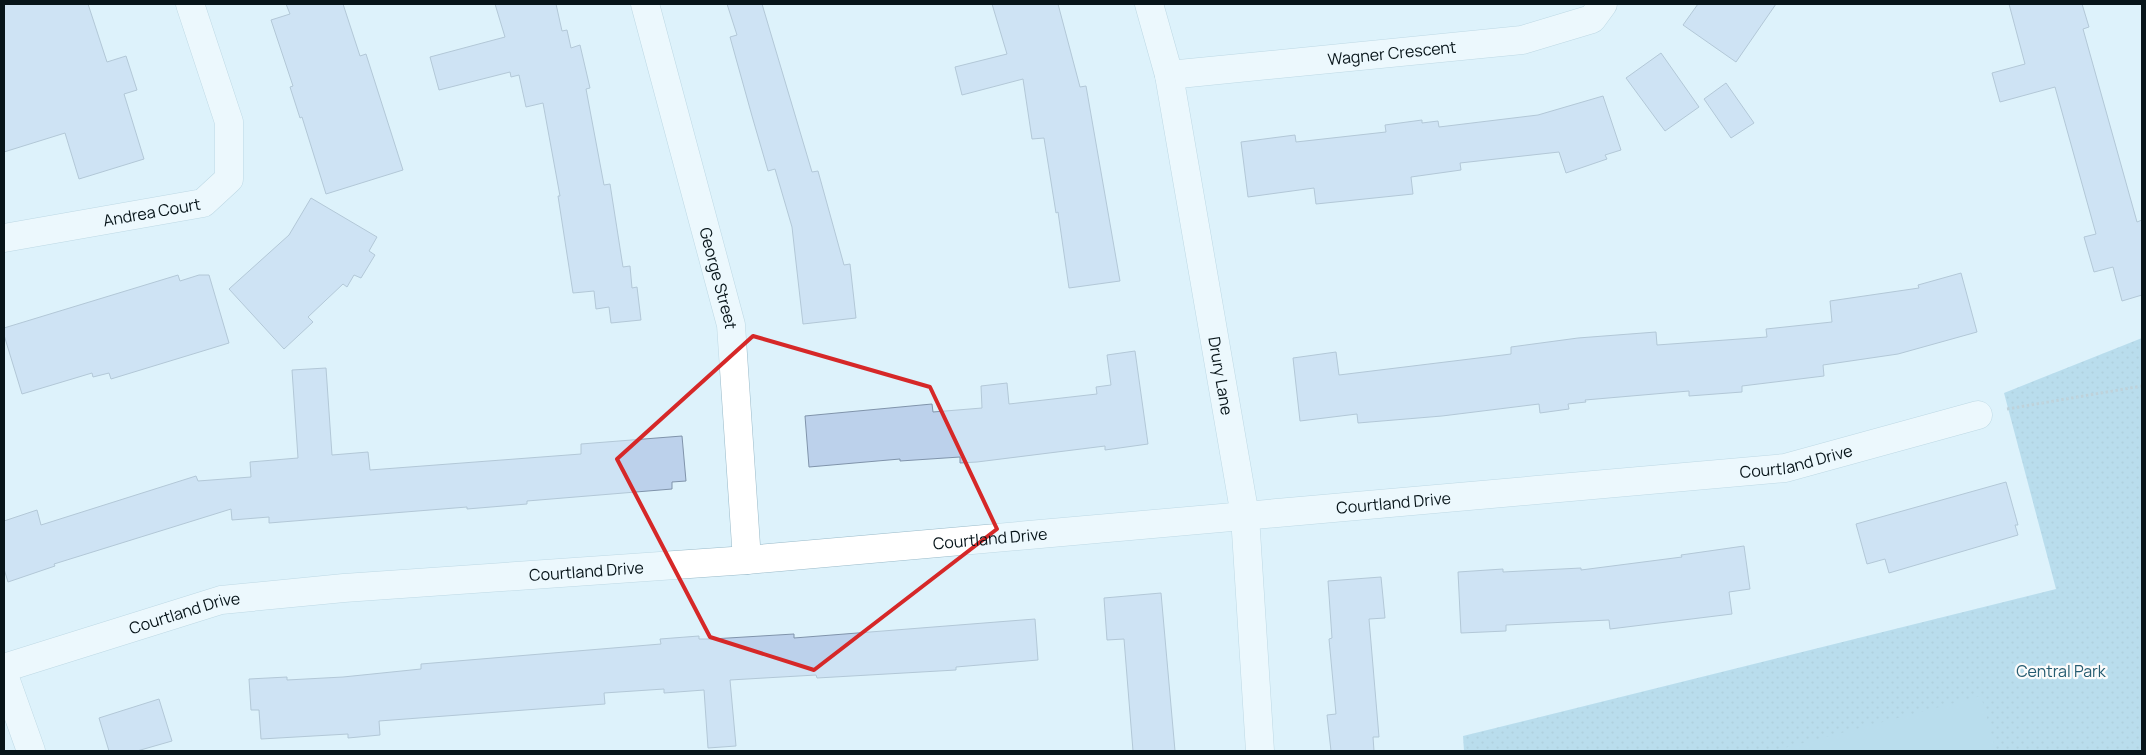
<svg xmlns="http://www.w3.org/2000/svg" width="2146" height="755" viewBox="0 0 2146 755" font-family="Manrope,sans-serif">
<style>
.grass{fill:url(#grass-dots)}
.garden{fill:#8fc4dc}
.building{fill:#bcd1eb;stroke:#8094ab}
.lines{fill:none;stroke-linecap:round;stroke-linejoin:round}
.street-casing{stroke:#99bac9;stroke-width:29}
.secondary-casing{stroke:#99bac9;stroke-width:29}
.path{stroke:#9aacb4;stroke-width:3;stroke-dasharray:2.5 2.5;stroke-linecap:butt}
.street{stroke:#fff;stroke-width:28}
.secondary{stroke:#fff;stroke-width:28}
.marked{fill:none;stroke:#d62828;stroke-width:4;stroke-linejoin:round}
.labels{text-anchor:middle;stroke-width:4.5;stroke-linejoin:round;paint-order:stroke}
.street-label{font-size:16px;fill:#071419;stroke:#fbfbfb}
.park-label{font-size:16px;fill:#255c71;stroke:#fbfbfb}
</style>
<defs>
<pattern id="grass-dots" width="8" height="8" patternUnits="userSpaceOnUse" patternTransform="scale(1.25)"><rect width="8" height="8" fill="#8fc4dc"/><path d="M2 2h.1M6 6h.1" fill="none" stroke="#7aa8bc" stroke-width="1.8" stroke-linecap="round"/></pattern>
</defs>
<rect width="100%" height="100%" fill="#ddf2fb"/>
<polygon class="grass" points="2142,338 2142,751 1464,751 1463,736 2056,589 2004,393"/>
<polygon class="garden" points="1981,696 1996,751 1773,751"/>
<g class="building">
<polygon points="4,4 88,4 107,62 126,56 137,90 124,94 144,159 79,179 65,133 4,152"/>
<polygon points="286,4 343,4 360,56 366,54 403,170 326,194 302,117 300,118 290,87 293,86 271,20 290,14"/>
<polygon points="495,4 556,4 562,31 567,30 571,48 580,45 590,88 586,89 604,185 610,184 623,267 630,266 632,288 637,287 641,320 611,323 609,307 596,309 594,291 573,293 558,196 560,196 543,103 526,107 519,75 511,77 510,72 439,90 430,57 505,37"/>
<polygon points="727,4 762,4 812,172 818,171 844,265 850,264 856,318 803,324 792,227 775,169 768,171 752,116 730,37 737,35"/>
<polygon points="992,4 1058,4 1080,87 1086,86 1120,281 1069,288 1058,212 1056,213 1044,138 1032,139 1023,79 962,95 955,67 1007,54"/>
<polygon points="1698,4 1776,4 1736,62 1683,25"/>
<polygon points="2009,4 2082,4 2089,27 2083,29 2137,222 2142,220 2142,295 2122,301 2113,267 2094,272 2084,237 2096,234 2055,87 2000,102 1992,73 2025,64"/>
<polygon points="1661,53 1699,107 1665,131 1626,78"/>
<polygon points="1726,83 1754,123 1731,138 1704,99"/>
<polygon points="1603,96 1621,150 1605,155 1607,159 1566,173 1559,152 1460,163 1461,170 1411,177 1413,194 1316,204 1314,188 1248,197 1241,142 1295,135 1296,142 1386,132 1385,125 1422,120 1422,123 1438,121 1439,127 1538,115"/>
<polygon points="311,198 377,237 369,251 375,255 361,278 354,275 347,287 343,284 308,317 313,322 284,349 229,289 289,235"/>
<polygon points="1961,273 1977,332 1898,354 1823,365 1824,376 1742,386 1742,392 1689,396 1689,391 1585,400 1586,402 1568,404 1569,409 1540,413 1539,404 1442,416 1358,423 1357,414 1300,421 1293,358 1336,352 1339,375 1511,354 1511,347 1578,338 1656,332 1657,345 1767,337 1766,329 1832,322 1830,301 1919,288 1918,285"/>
<polygon points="178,275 180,281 199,275 209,275 229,343 111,379 109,373 93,377 92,373 22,394 4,335 4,328"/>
<polygon points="1135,351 1148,444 1105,450 1105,446 977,462 960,463 960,457 900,461 900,459 809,467 805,416 932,404 933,412 982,408 981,386 1007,383 1009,404 1097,394 1096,387 1111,385 1107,355"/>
<polygon points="326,368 332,455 368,452 370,470 581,454 581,444 682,436 686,481 672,482 672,489 527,501 527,504 467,509 467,507 269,523 269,517 232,520 231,509 54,564 55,566 8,582 4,569 4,521 37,510 41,525 196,476 198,481 251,477 250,462 298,458 292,370"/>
<polygon points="2006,482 2018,525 2015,525 2018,535 1889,573 1885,559 1867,564 1856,524"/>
<polygon points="1744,546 1750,589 1729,592 1732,614 1610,629 1609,620 1506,625 1506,631 1461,633 1458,572 1503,569 1503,572 1581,568 1581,570 1682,557 1681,555"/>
<polygon points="1381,577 1385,618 1369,619 1379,737 1373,737 1374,751 1331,751 1327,715 1336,714 1329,639 1332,638 1328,581"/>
<polygon points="1161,593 1175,751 1133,751 1124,639 1107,640 1104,598"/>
<polygon points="1035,619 1038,660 956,667 956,670 817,678 816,675 730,680 736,746 708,748 704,690 664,693 664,689 604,693 605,704 379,721 380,735 348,738 348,734 261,739 259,710 251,710 249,679 287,677 287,680 343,677 421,669 421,664 661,644 660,639 699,636 699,639 712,639 794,634 794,638"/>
<polygon points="159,699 172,741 137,751 109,751 99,718"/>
</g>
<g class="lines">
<g class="street-casing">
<g id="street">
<path id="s1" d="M645,4L731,325L747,560"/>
<path id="s2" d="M1169,75L1522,40L1592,19L1603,4"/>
<path id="s3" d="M4,238L203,203L229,179V122L190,4"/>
<path id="s4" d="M4,668L221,600L344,588L747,560L1785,468L1978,415"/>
<polyline points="4,675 31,751"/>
</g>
</g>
<g class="secondary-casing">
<g id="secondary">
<path id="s5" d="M1149,4L1169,75L1245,516L1260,751"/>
</g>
</g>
<polyline class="path" points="2007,409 2142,386"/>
<use href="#street" class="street"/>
<use href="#secondary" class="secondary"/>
</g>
<path d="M0 0H2146V755H0ZM753,336L930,387L997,529L814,670L710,637L617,459Z" fill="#ddf2fb" fill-opacity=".55" fill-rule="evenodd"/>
<path class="marked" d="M753,336L930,387L997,529L814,670L710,637L617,459Z"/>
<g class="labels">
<g class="street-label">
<text dy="6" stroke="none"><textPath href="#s2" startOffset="224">Wagner Crescent</textPath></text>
<text dy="6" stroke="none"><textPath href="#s3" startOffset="150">Andrea Court</textPath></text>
<text dy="6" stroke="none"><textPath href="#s1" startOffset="284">George Street</textPath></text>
<text dy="6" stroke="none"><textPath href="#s5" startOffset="379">Drury Lane</textPath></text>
<text dy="6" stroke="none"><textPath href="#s4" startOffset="1809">Courtland Drive</textPath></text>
<text dy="6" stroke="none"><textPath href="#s4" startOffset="1404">Courtland Drive</textPath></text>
<text dy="6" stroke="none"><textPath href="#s4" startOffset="999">Courtland Drive</textPath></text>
<text dy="6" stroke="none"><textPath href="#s4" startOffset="594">Courtland Drive</textPath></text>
<text dy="6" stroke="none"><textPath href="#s4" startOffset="189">Courtland Drive</textPath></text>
</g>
<g class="park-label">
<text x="2061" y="677">Central Park</text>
</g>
</g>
<rect width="2146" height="755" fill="none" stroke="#071419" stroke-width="10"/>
</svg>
